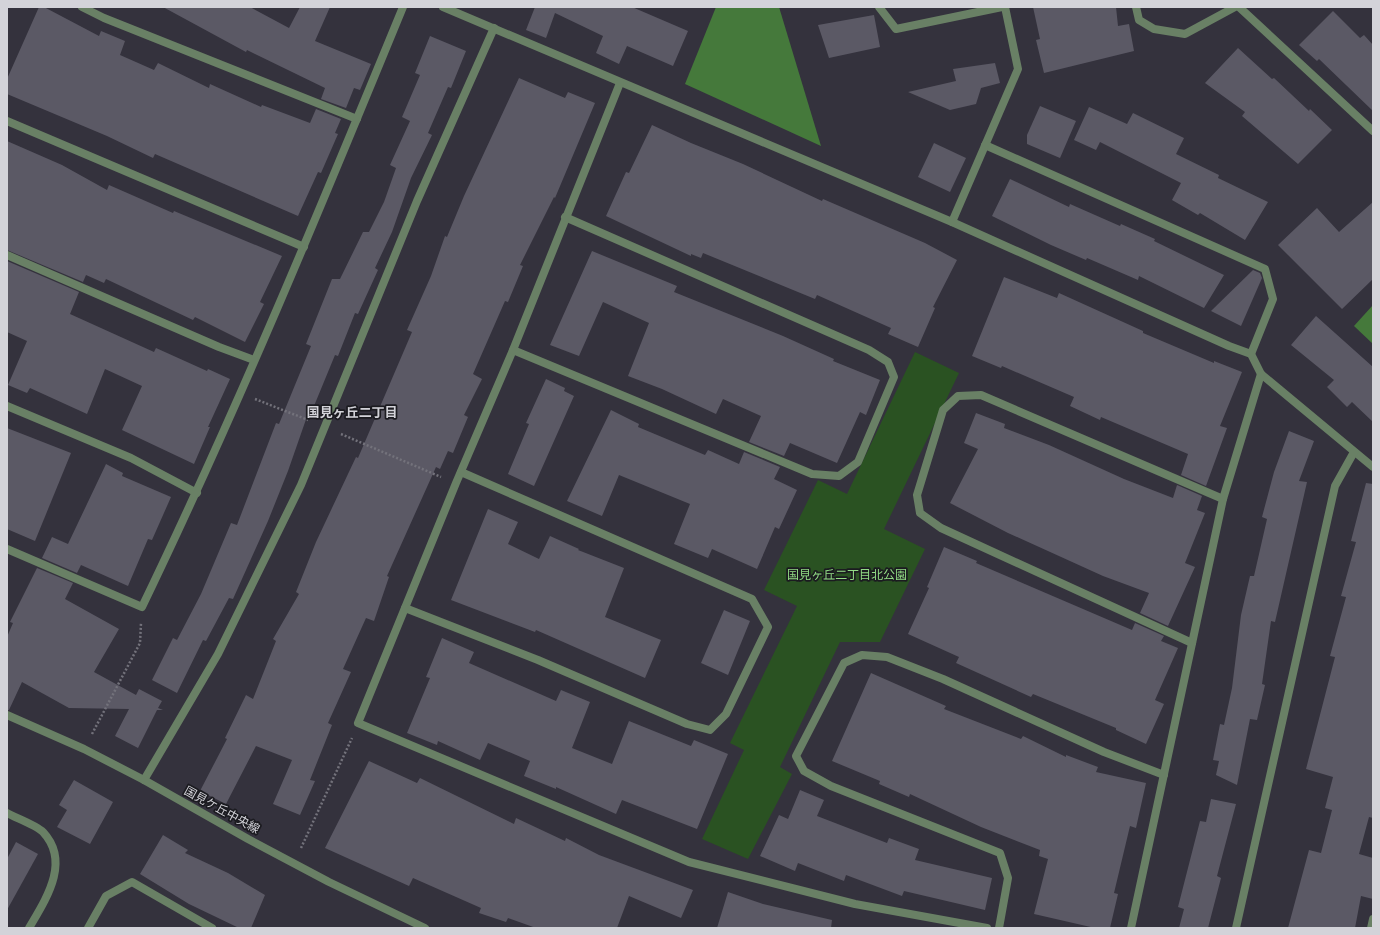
<svg xmlns="http://www.w3.org/2000/svg" width="1380" height="935" viewBox="0 0 1380 935" font-family="Inter,'Noto Sans JP',sans-serif">
<style>
.green{fill:#2a5222}
.forest{fill:#45793b}
.building{fill:#5b5965}
.lines{fill:none;stroke-linecap:round;stroke-linejoin:round}
.path{stroke:#73727b;stroke-width:2.5;stroke-dasharray:2 2;stroke-linecap:butt}
.minor{stroke:#698065;stroke-width:8}
.tertiary{stroke:#698065;stroke-width:8}
.labels{text-anchor:middle;stroke-width:3.5;stroke-linejoin:round;paint-order:stroke}
.park-label{font-size:12px;fill:#92dc85;stroke:#1b1b20}
.street-label{font-size:12px;fill:#d3d3d9;stroke:#1b1b20}
.neighbourhood-label{font-size:13px;font-weight:bold;fill:#d3d3d9;stroke:#1b1b20}
</style>
<rect width="100%" height="100%" fill="#34323d"/>
<polygon class="green" points="915,352 959,373 884,529 925,549 880,642 840,642 780,767 792,774 748,859 702,839 744,750 730,743 797,606 764,590 818,480 847,494"/>
<g class="forest">
<polygon points="716,7 779,7 821,146 685,84"/>
<polygon points="1373,305 1373,344 1354,326"/>
</g>
<g class="building">
<polygon points="39,7 44,7 99,36 101,31 125,41 120,55 154,70 158,63 209,88 210,84 261,107 262,105 310,123 316,109 341,119 335,133 338,134 321,173 318,172 298,216 155,154 153,158 107,136 7,94 7,79"/>
<polygon points="163,7 250,7 289,28 300,7 330,7 315,41 371,64 360,90 354,88 346,108 321,99 325,88 247,50 246,52"/>
<polygon points="535,7 632,7 688,31 673,66 627,46 619,64 596,53 603,36 555,13 546,38 526,30"/>
<polygon points="1033,7 1116,7 1118,26 1129,24 1134,51 1044,73 1036,40 1040,39"/>
<polygon points="1333,11 1360,38 1364,35 1373,45 1373,111 1319,59 1317,61 1299,45"/>
<polygon points="874,15 880,47 829,58 818,25"/>
<polygon points="430,36 466,51 451,88 448,87 428,133 432,135 411,178 392,232 375,268 378,270 358,314 355,313 338,356 335,355 314,406 311,405 288,471 268,521 233,599 229,598 206,641 203,640 177,693 152,680 173,638 177,640 201,594 231,523 237,525 276,423 279,424 311,346 306,344 332,279 340,279 363,232 369,232 384,202 396,168 390,165 410,121 402,117 420,75 415,73"/>
<polygon points="1238,48 1272,79 1274,78 1309,111 1310,109 1332,130 1298,164 1242,116 1245,112 1205,83"/>
<polygon points="995,63 1000,83 981,88 976,104 950,110 908,92 956,81 953,69"/>
<polygon points="519,78 565,98 568,92 595,103 555,198 554,197 520,265 523,266 508,302 505,301 473,374 482,379 464,415 468,417 453,453 448,451 440,469 436,467 387,576 389,577 374,621 366,618 343,669 351,672 328,723 332,725 310,780 315,781 300,815 273,804 292,760 256,746 226,804 200,791 227,739 225,738 246,695 253,699 276,641 273,639 299,594 296,592 316,542 356,457 358,458 412,332 407,330 431,276 445,236 447,237 464,196"/>
<polygon points="1040,106 1076,121 1060,158 1027,144 1027,135"/>
<polygon points="1089,107 1127,124 1133,113 1184,138 1176,154 1219,175 1218,178 1268,202 1245,240 1200,213 1198,215 1172,200 1181,183 1100,142 1096,150 1074,140"/>
<polygon points="652,125 691,143 743,164 822,201 823,199 925,243 957,260 933,307 935,308 918,347 888,334 891,328 817,295 815,299 703,253 701,258 691,254 691,256 606,216 626,172 629,173"/>
<polygon points="7,141 62,165 107,190 109,185 173,213 174,211 282,256 260,302 264,304 245,342 195,317 193,320 106,279 104,283 86,275 83,282 7,250"/>
<polygon points="934,143 966,158 950,192 918,177"/>
<polygon points="1010,179 1069,207 1070,204 1120,226 1121,224 1155,239 1154,241 1224,275 1204,308 1139,276 1138,280 1087,258 1086,260 1051,245 992,216"/>
<polygon points="1373,202 1373,279 1342,309 1278,245 1317,208 1339,232"/>
<polygon points="592,251 677,286 674,292 783,336 834,359 833,361 880,380 866,415 860,412 837,463 790,443 784,456 749,442 761,416 723,399 716,414 662,389 628,376 649,323 603,302 579,356 550,345"/>
<polygon points="7,261 79,292 70,314 154,352 156,348 207,371 208,369 230,379 208,427 210,427 194,464 122,430 142,386 105,369 87,414 30,388 27,393 8,385 27,341 7,332"/>
<polygon points="1253,270 1260,273 1262,278 1241,326 1211,311"/>
<polygon points="1004,277 1057,298 1059,293 1143,331 1143,333 1214,363 1214,361 1242,372 1220,426 1227,428 1206,486 1181,475 1188,454 1101,417 1100,420 1070,406 1074,397 1002,366 1001,368 972,356"/>
<polygon points="1316,316 1373,367 1373,422 1352,402 1347,407 1327,387 1334,380 1291,345"/>
<polygon points="546,379 565,388 564,391 574,396 534,486 508,474 529,424 526,423"/>
<polygon points="611,410 639,424 638,427 705,455 708,450 739,464 744,452 780,467 774,479 797,490 779,529 775,527 757,569 712,549 708,558 674,544 690,504 619,475 602,516 567,501"/>
<polygon points="976,413 1005,424 1004,428 1049,445 1124,479 1173,498 1177,485 1202,496 1197,510 1205,513 1185,563 1195,567 1168,626 1140,613 1149,593 1103,576 1008,533 950,503 978,449 964,443"/>
<polygon points="7,428 71,453 35,541 7,529"/>
<polygon points="1289,431 1314,441 1299,481 1307,482 1275,622 1271,621 1262,684 1265,685 1257,720 1250,719 1237,785 1216,775 1219,761 1213,760 1220,724 1224,725 1232,688 1241,615 1250,576 1254,576 1267,519 1262,517 1274,472"/>
<polygon points="106,464 123,473 122,476 171,497 152,540 148,539 128,586 81,565 77,573 42,558 52,537 68,544"/>
<polygon points="1366,483 1373,484 1373,818 1369,817 1359,854 1373,858 1373,899 1361,896 1355,928 1288,928 1309,850 1321,853 1332,810 1325,808 1333,777 1306,769 1335,657 1330,656 1346,597 1341,596 1356,542 1351,541"/>
<polygon points="488,509 518,522 508,544 539,559 550,536 579,549 578,550 624,568 605,617 661,640 645,678 536,630 535,632 451,600"/>
<polygon points="944,547 977,561 976,563 1132,630 1135,623 1164,636 1161,641 1178,648 1155,700 1164,704 1146,744 1116,730 1116,728 1033,694 1031,697 956,663 959,657 908,634 929,588 927,587"/>
<polygon points="37,568 73,583 65,599 119,629 94,672 136,695 139,689 162,701 158,708 163,710 157,710 138,748 115,736 129,709 69,708 22,682 9,710 7,710 7,637 13,623 10,622"/>
<polygon points="724,610 750,621 728,675 701,663"/>
<polygon points="442,638 474,652 469,663 556,701 561,690 590,702 572,748 612,764 629,721 691,746 694,740 728,754 697,829 622,800 616,814 556,787 556,789 524,776 530,761 488,743 480,760 438,741 437,745 407,733 430,678 426,677"/>
<polygon points="871,673 946,706 944,709 1021,739 1023,736 1066,757 1066,755 1098,767 1096,772 1146,783 1136,828 1130,826 1114,893 1118,894 1110,928 1095,928 1034,914 1048,859 1039,856 1040,850 981,827 910,794 909,797 879,784 880,781 832,761"/>
<polygon points="369,761 417,783 420,778 514,824 516,818 565,841 566,838 599,855 693,890 681,918 629,896 617,928 536,928 508,918 506,922 479,913 481,908 413,878 409,886 325,848"/>
<polygon points="74,780 113,802 90,844 57,827 67,810 59,805"/>
<polygon points="800,790 824,800 817,816 887,843 889,838 919,849 915,860 992,878 985,910 904,891 902,896 846,875 844,881 798,863 795,871 760,856 779,815 788,819"/>
<polygon points="1211,799 1236,804 1217,876 1221,878 1208,928 1179,928 1184,909 1178,907 1200,821 1206,822"/>
<polygon points="163,835 188,850 185,853 228,873 265,895 251,928 239,928 189,904 140,874"/>
<polygon points="16,842 38,854 7,910 7,859"/>
<polygon points="728,892 763,904 832,920 831,928 717,928"/>
</g>
<g class="lines">
<g class="path">
<polyline points="255,399 308,420"/>
<polyline points="341,434 441,477"/>
<polyline points="92,734 140,643 141,623"/>
<polyline points="301,848 352,738"/>
</g>
<g class="minor">
<polyline points="82,7 104,18 357,119"/>
<polyline points="443,7 952,222 1229,346 1251,354 1261,374 1373,467"/>
<polyline points="879,7 896,29 1002,7"/>
<polyline points="1136,7 1139,20 1154,29 1185,34 1235,7"/>
<polyline points="1239,7 1373,131"/>
<polyline points="620,83 513,350 456,483 358,723 689,862 855,904 987,928"/>
<polyline points="7,121 304,247"/>
<polyline points="985,145 1265,269 1273,299 1251,354"/>
<polyline points="952,222 1018,69 1005,7"/>
<polyline points="7,255 219,347 254,360"/>
<polyline points="513,350 812,474 839,476 858,462 894,377 888,362 869,350 565,217"/>
<polyline points="7,406 131,458 197,493"/>
<path d="M7,549L142,607C237,410 320,209 403,7"/>
<polyline points="405,608 538,660 687,724 710,730 726,714 768,627 752,599 461,472"/>
<polyline points="1192,643 941,528 920,513 917,495 943,410 958,396 981,395 1223,499"/>
<polyline points="144,780 218,654 301,485 417,201 494,28"/>
<path d="M7,813C16,818 36,825 43,832C71,862 46,899 29,928"/>
<polyline points="88,928 106,896 132,882 212,928"/>
<polyline points="999,928 1008,878 1000,853 831,786 804,771 796,756 844,663 862,655 887,657 943,679 1104,752 1164,775"/>
<polyline points="1131,928 1223,499 1261,374"/>
<polyline points="1236,928 1335,486 1354,452"/>
<polyline points="1371,928 1373,919"/>
</g>
<polyline class="tertiary" points="7,715 84,749 144,780 248,839 329,882 425,928"/>
</g>
<g class="labels">
<g class="park-label">
<text x="847" y="579">国見ヶ丘二丁目北公園</text>
</g>
<g class="street-label">
<text transform="translate(222 810) rotate(29)" y="4">国見ケ丘中央線</text>
</g>
<g class="neighbourhood-label">
<text x="352" y="417">国見ヶ丘二丁目</text>
</g>
</g>
<rect width="1380" height="935" fill="none" stroke="#d3d3d9" stroke-width="16"/>
</svg>
